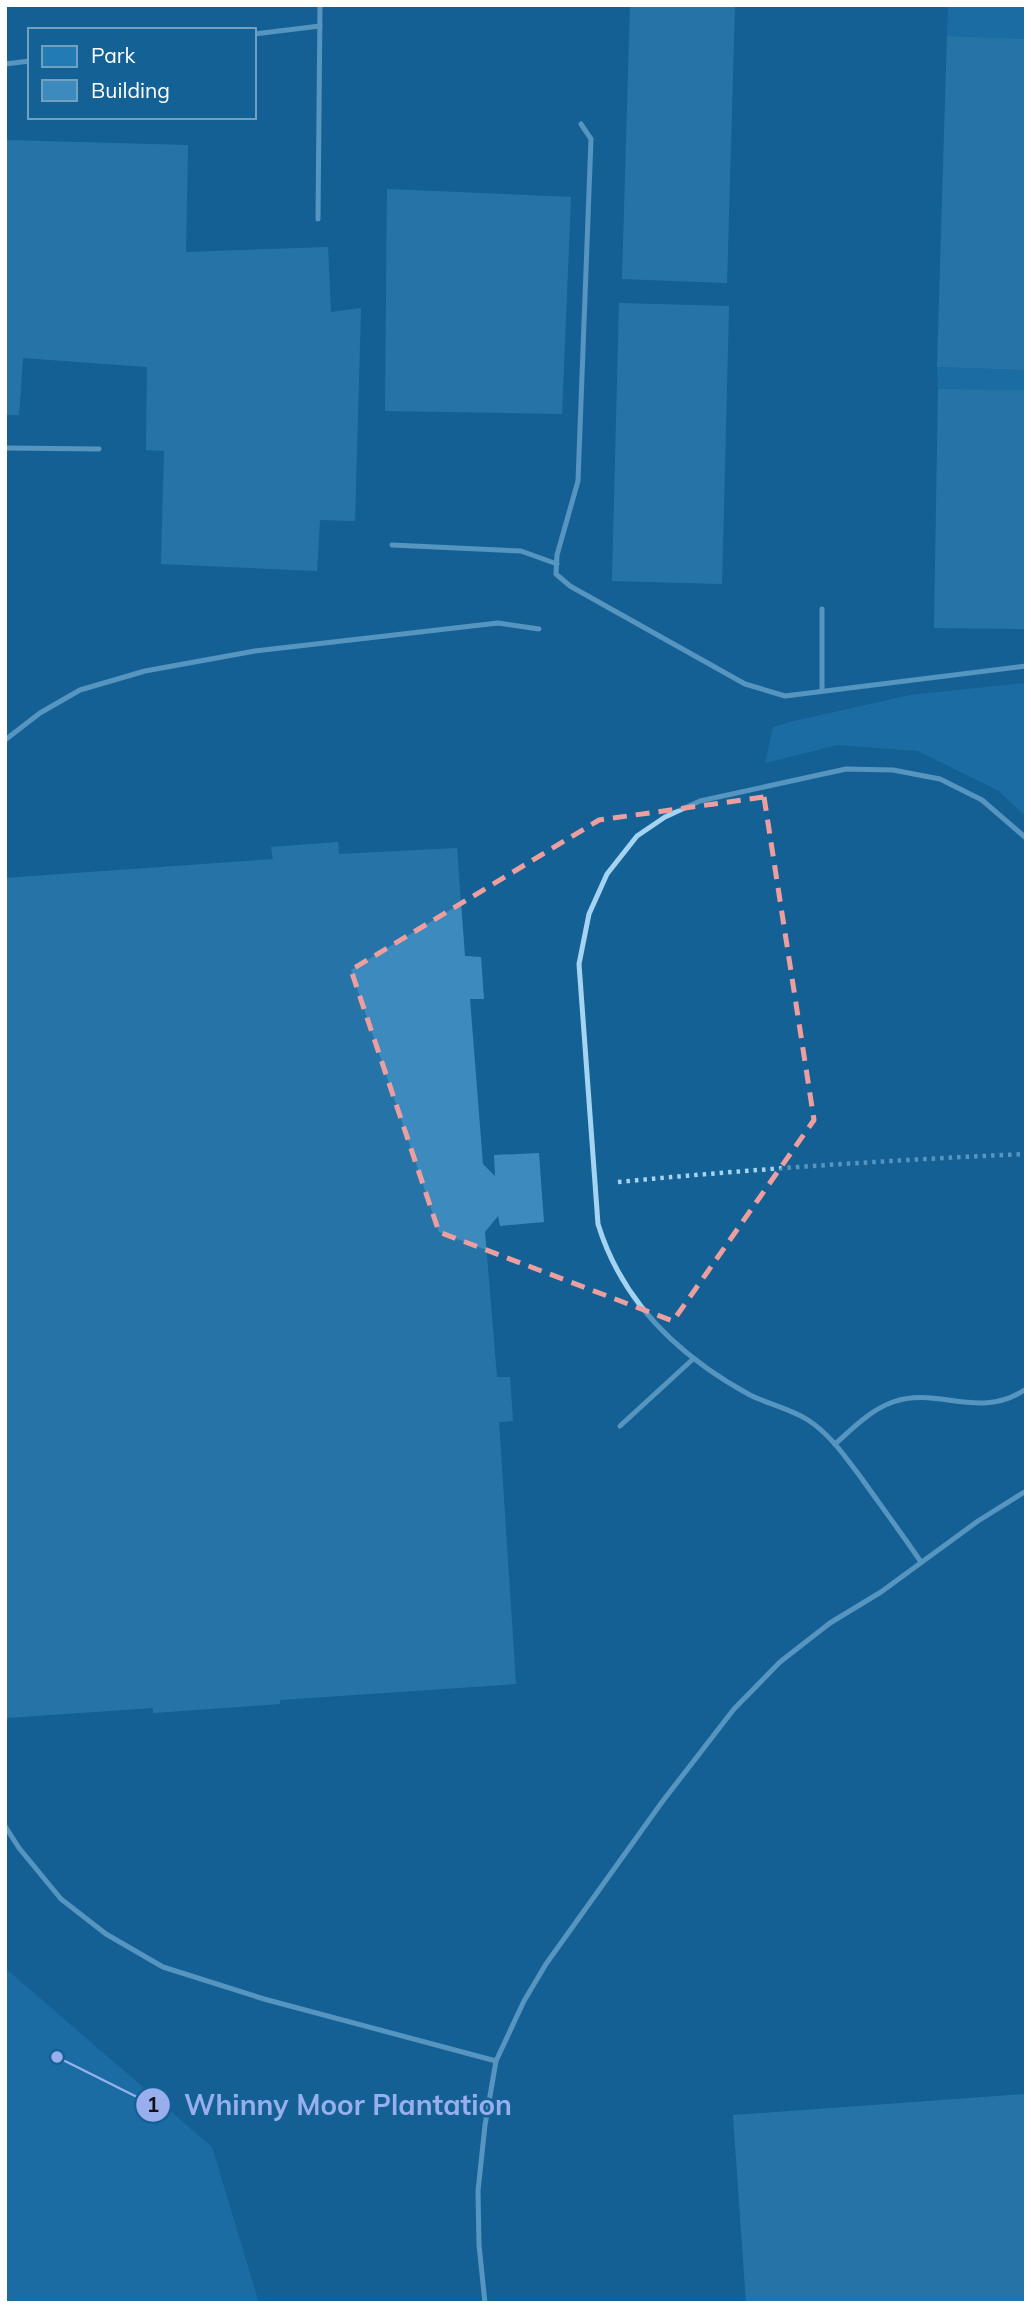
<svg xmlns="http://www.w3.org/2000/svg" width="1031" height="2308" viewBox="0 0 1031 2308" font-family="Mulish,sans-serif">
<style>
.green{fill:#237bb3}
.building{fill:#3d8bbe}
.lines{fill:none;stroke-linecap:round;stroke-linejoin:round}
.path{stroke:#a5d4f2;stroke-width:4.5;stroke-dasharray:3.5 5;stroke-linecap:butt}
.service{stroke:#a5d4f2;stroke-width:5}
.marked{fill:none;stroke:#ed9e9e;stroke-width:5;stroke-dasharray:14 9;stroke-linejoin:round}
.leader{fill:none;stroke:#99afed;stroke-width:2.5}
.callout-dot{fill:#99afed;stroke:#146196;stroke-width:2.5}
.mark-label{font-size:21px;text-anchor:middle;font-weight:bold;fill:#111}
.callout-label{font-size:28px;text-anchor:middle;font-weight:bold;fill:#99afed;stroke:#146196;stroke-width:5;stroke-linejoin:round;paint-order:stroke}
</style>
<rect width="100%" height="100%" fill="#146196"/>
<g class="green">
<polygon points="948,5 1026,5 1026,39 947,36"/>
<polygon points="937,367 1026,370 1026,390 938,389"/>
<polygon points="1026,683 1026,817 999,791 918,751 838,745 765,763 773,727 790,722 910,695"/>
<polygon points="5,1968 212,2147 259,2303 5,2303"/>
</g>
<g class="building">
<polygon points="630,5 735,5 727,283 622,279"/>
<polygon points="947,36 1026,39 1026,370 937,367"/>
<polygon points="5,140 188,145 186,252 328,247 331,312 361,308 355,521 320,520 317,571 161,564 164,451 146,450 147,367 23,358 19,415 5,415"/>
<polygon points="387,189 571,197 562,414 385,411"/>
<polygon points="619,303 729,306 722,584 612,581"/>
<polygon points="938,389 1026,390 1026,629 934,628"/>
<polygon points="338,842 339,854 457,848 465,956 481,957 484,999 470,999 483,1164 495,1176 494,1155 539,1153 544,1222 500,1226 498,1216 485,1232 497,1377 510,1377 513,1421 499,1422 516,1684 280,1700 280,1704 153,1713 153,1708 6,1718 5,878 273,859 271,847"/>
<polygon points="1026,2094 1026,2303 746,2303 733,2115"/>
</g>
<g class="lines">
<path class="path" d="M618,1182C754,1169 890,1160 1026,1154"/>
<g class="service">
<polyline points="254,34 320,26"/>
<polyline points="5,64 30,61"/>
<polyline points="581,124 591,139 578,481 557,555 556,574 570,586 745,684 785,696 1026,666"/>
<polyline points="318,219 320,5"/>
<polyline points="5,448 99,449"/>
<polyline points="392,545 521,551 557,564"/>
<polyline points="822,609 822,689"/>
<polyline points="5,740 40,713 80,690 145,671 255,651 498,623 539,629"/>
<polyline points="620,1426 693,1359"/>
<path d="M835,1444C852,1429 870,1410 893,1402C938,1386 979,1421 1026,1389"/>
<path d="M921,1562C902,1534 882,1507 862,1479C846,1458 831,1435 808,1420C791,1409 768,1404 750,1395C680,1357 622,1302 598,1224L579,964L589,914L607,874L637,836L665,817L700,801L846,769L893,770L940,779L982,800L1026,838"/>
<polyline points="5,1826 19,1848 61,1899 106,1934 163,1967 264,1999 496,2061"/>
<polyline points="485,2303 479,2245 478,2191 485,2125 496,2061 524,2001 546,1964 662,1802 734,1709 780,1662 830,1623 881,1592 978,1521 1026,1491"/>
</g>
</g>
<path d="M0 0H1031V2308H0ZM764,797L814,1120L673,1321L439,1232L351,970L599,820Z" fill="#146196" fill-opacity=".55" fill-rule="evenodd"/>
<path class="marked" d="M764,797L814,1120L673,1321L439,1232L351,970L599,820Z"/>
<path class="leader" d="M57 2057L153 2105"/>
<g class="callout-dot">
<circle cx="57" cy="2057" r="7"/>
<circle cx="153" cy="2105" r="18"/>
</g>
<g class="mark-label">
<text x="153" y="2112">1</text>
</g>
<g class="callout-label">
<text x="348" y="2115">Whinny Moor Plantation</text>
</g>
<rect width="1031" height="2308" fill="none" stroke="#ffffff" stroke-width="14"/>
<rect x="28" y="28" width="228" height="91" fill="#146196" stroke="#72a0c0" stroke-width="2"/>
<rect x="42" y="46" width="35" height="21" fill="#237bb3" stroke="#72a0c0" stroke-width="2"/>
<text x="91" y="63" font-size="21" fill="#ffffff">Park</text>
<rect x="42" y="80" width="35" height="21" fill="#3d8bbe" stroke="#72a0c0" stroke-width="2"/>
<text x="91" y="98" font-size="21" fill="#ffffff">Building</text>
</svg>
